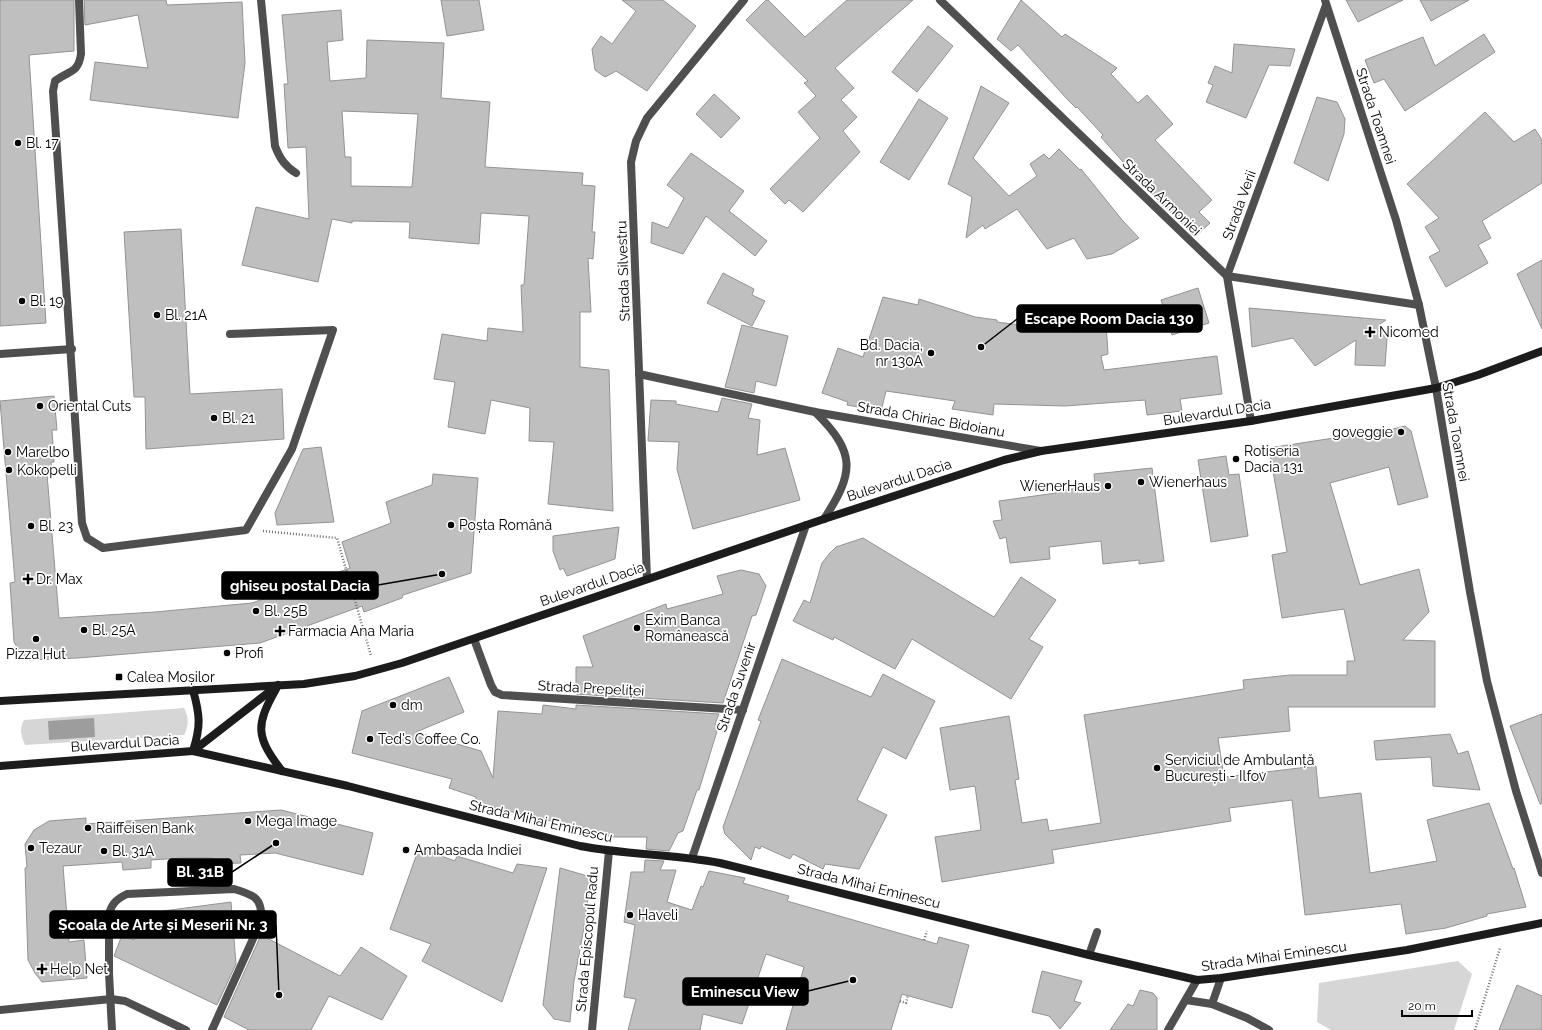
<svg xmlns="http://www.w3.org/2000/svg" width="1542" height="1030" viewBox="0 0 1542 1030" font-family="Raleway,sans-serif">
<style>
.green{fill:#d6d6d6}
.water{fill:#9d9d9d}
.building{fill:#bfbfbf;stroke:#939393;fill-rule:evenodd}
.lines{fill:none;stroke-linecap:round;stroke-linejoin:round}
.path{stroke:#717171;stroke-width:2.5;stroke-dasharray:1 2;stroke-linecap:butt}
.service{stroke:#4f4f4f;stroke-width:8}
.minor{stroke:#4f4f4f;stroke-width:8}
.secondary{stroke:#1c1c1c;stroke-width:8}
.poi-dot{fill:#000;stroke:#fff;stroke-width:1.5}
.labels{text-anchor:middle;stroke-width:3.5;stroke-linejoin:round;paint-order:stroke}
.street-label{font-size:14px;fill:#000;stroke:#fff}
.poi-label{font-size:14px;fill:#000;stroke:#fff;text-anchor:start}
.leader{fill:none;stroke:#000;stroke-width:1.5}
.callout-dot{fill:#000;stroke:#fff;stroke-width:1.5}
.callout{fill:#000;stroke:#000;stroke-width:1.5}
.callout-label{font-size:15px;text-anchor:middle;font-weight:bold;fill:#fff}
</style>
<rect width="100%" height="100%" fill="#fff"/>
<g class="green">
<path d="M184,708C189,718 189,725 184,735L25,745C21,735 19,729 24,720Z"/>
<polygon points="1458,961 1472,974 1454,1030 1331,1030 1317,1022 1319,983"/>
</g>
<polygon class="water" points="94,718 95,737 49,740 48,721"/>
<g class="building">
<polygon points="0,0 74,0 74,51 29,55 46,323 0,326"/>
<polygon points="84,0 166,0 167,5 242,2 245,63 238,118 90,100 95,62 148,68 138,15 85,25"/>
<polygon points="441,0 479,0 484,30 447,36"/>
<polygon points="622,0 663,0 696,26 647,91 616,71 605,77 595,70 592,49 601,36 612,44 636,11"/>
<polygon points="766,0 768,0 805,37 847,0 913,0 835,68 854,88 841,100 857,117 843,131 860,152 803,212 789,200 785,204 770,189 820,138 798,112 816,96 804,83 808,81 746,20"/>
<polygon points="1021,0 1062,37 1065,34 1117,68 1111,74 1138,103 1147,95 1173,124 1155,140 1212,200 1199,212 1210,223 1195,237 1146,188 1101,137 1103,135 1077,107 1076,108 1067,99 1018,45 1011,51 997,39"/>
<polygon points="1346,0 1403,0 1358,22"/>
<polygon points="1420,0 1469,0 1431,21"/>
<path d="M341,10L343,40L327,42L330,81L366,78L367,40L444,43L441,98L490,102L485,167L583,173L582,185L595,186L592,232H595L593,259L588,258L591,312H580V367L609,370L613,511L548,504L554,442L529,441L530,408L491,400L485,434L448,427L455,382L434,379L442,334L487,341L488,328L523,332L521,285H524L529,216L481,213L479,244L409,238L410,222L352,221V223L332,219L318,282L242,265L256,207L309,219L306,147L288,148L284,84H288L282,15ZM342,111L418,114L412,187L351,186V157H345Z"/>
<polygon points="928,26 953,46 917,92 892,72"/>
<polygon points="1484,34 1495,52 1405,111 1384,79 1374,83 1365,60 1423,37 1435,66"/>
<polygon points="1234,44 1295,49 1290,66 1269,65 1246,118 1206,102 1213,85 1208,83 1215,66 1232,73"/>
<polygon points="981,86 1009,103 973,158 1009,196 1037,176 1030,164 1044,154 1049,159 1059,149 1080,170 1081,169 1123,221 1139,238 1112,254 1087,259 1074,238 1047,249 1017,209 985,229 983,225 966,238 972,197 948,184"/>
<polygon points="714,94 740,118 721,138 696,114"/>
<polygon points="1317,97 1337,102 1345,119 1344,134 1328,181 1294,163"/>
<polygon points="919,99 948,118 909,180 880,162"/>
<polygon points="1485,112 1514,142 1535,129 1542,140 1542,183 1482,221 1491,238 1478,245 1488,263 1446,287 1429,257 1440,251 1425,227 1439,218 1407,184"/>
<polygon points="691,153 744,191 729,211 767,241 755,256 706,216 683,254 651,243 652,222 668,228 684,198 667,185"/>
<polygon points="181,229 190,394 282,389 284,439 146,449 145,397 134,397 124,232"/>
<polygon points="1542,260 1542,329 1517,274"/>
<polygon points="723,273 754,289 752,295 765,301 752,326 707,303"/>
<polygon points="1198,288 1209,323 1172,335 1161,300"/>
<polygon points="883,297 918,305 919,299 975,317 997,320 997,322 1074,332 1074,325 1106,323 1108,354 1101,356 1104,370 1217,356 1222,394 1180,399 1182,411 1147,415 1145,400 1065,406 994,404 993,415 952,409 955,401 886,391 881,411 847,405 848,402 822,393 838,348 863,357"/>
<polygon points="1249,308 1386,320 1380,324 1386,333 1387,339 1385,366 1355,365 1356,340 1315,366 1293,338 1252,347"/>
<polygon points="742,325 788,336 776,386 756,381 754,393 725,387"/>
<polygon points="54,396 57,430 52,430 54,462 51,462 52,473 47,474 59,618 155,612 252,603 350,568 342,542 391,523 386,502 432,485 433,474 478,478 471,573 403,595 402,598 364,612 362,606 260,643 78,658 29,660 20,652 14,642 10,583 15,582 0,401"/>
<polygon points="722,398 752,404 748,418 760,420 757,455 785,448 800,500 693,529 677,469 679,442 648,441 651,400 676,401 676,404 718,412"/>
<polygon points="1405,426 1411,431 1428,497 1398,505 1389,467 1330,483 1360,585 1419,569 1429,612 1403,640 1435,641 1435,707 1288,707 1290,731 1218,738 1224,777 1316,766 1319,798 1361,793 1370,873 1437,861 1427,820 1489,803 1513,869 1514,868 1526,907 1487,914 1487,916 1446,928 1406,934 1401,904 1305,915 1292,800 1229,808 1231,821 1052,850 1054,863 942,882 935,837 981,830 975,786 950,790 940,728 1009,716 1019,779 1015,780 1022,823 1047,819 1049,831 1101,823 1084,715 1244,689 1243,680 1290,675 1347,675 1347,661 1355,661 1344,609 1282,618 1272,555 1287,552 1269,448 1366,433 1366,436"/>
<polygon points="321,447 334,522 277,525 275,513 303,449"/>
<polygon points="1226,456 1229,475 1239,474 1248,536 1211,542 1198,460"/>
<polygon points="1152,468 1164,561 1139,564 1139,560 1103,564 1101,541 1049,547 1050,559 1010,563 1006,537 1000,539 993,521 1002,520 999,501 1056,493 1056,491 1095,486 1094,474"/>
<polygon points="619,527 615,559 567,576 563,568 560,570 553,551 553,536"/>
<polygon points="863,538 994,617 1021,577 1056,600 1029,639 1043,647 1011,699 912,639 895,669 834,637 833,640 793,621 804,600 810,603 822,563 829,554 836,547"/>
<polygon points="741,570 759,574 766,586 756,615 752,616 723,703 576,694 576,667 593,667 583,636 666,604 667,609 723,594 717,576"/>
<polygon points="782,659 871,697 883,674 935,701 906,759 883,747 857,800 887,815 859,869 825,864 823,869 793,854 790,859 761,846 760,849 755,847 751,860 725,834 723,827 761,721 758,720"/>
<polygon points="449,677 464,712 416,732 481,751 493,778 498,711 542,714 543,705 576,709 576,705 719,714 715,724 718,728 699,790 697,790 683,831 678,833 669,851 646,849 647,837 613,837 576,828 576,827 475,803 476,797 449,788 452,779 352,753 362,711"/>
<polygon points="1542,714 1542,804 1540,804 1510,726"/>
<polygon points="1450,734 1458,754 1468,751 1480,790 1433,786 1431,757 1376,760 1374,741"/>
<polygon points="281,810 373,833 363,875 275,853 240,855 241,863 212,864 212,858 182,858 151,860 151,868 123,870 122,862 63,866 69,942 84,940 87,978 42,982 35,973 28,960 25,868 27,867 25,844 34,830 49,821 86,818 86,824"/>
<polygon points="419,848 455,861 457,856 513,873 517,864 547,868 502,1002 422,961 431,944 390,929"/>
<polygon points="645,860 664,861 660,870 676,870 667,902 692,910 701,886 703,887 709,871 745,878 743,883 789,896 787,901 937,944 939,937 969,945 952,1008 902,994 891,1030 786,1030 804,967 766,954 742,1024 703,1014 700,1030 628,1030 636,999 624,997 635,925 624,922 631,872 644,872"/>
<polygon points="560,868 591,877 583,933 574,981 570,1022 554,1019 543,1005"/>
<polygon points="231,902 236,964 217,1005 114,956 122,935 134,940 148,913"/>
<polygon points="261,935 340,976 361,947 407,976 382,1020 329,996 311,1030 249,1030 224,1017"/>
<polygon points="1042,971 1082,981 1074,1001 1081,1003 1060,1029 1049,1016 1032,1012"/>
<polygon points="1517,985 1542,996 1542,1030 1499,1030"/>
<polygon points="1140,990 1153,993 1157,998 1157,1030 1110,1030 1128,1004 1133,1006"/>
</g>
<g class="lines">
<g class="path">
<polyline points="263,531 337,538 371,656"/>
<polyline points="924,940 927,931"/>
<polyline points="900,1001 906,1003 908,995"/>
<polyline points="1475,1030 1500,948"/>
</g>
<g class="service">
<path d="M79,0L81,54C78,74 69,70 55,81L53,91L82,523L87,538L103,548L246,530L292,449L333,330L230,334"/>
<polyline points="0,354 72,349"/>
<polyline points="1089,955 1097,932"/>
<path d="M112,1030L109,973V914C112,903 117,899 127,894L234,889C255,895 263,899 261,921L212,1030"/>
</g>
<g class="minor">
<path d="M261,0L275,146C280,159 285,166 296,173"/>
<polyline points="940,0 1227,276 1419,305"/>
<polyline points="1325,0 1396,220 1419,305 1436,388 1470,592 1487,681 1516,791 1542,873"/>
<polyline points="639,374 815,412 1041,451"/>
<path d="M815,412C857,453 854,473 824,519"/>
<polyline points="1251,421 1227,276 1326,5"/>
<polyline points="647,579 631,162 636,141 647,118 744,0"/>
<polyline points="474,639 491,685 495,692 502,695 743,710"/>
<polyline points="692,858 806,525"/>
<polyline points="1221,978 1212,1004 1247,1018 1269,1030"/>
<polyline points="1186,1000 1212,1004"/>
<polyline points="0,1010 111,999 125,1001 186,1030"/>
<polyline points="592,1030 609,851"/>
<polyline points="1168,1030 1197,980"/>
</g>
<g class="secondary">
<path d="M276,689C255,726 256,737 282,771"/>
<path d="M193,690C200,715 201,726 193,751"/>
<polyline points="0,701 304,684 355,676 402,663 824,519 1004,460 1041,451 1251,421 1436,388 1478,375 1542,351"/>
<path d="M193,751L348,786L580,846C627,855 674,854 720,863L1089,955L1197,980L1221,978L1407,950L1542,923"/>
<polyline points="0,766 193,751 278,685"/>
</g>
</g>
<g class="poi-dot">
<circle cx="18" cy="143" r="4"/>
<circle cx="22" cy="301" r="4"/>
<circle cx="157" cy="315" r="4"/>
<path d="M1368 326h4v4h4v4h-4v4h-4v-4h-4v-4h4z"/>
<circle cx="931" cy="353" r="4"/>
<circle cx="40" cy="406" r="4"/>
<circle cx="214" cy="418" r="4"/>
<circle cx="1401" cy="432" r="4"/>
<circle cx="8" cy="452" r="4"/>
<circle cx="1236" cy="459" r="4"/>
<circle cx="9" cy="470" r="4"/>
<circle cx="1141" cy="482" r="4"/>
<circle cx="1108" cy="486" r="4"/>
<circle cx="451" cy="525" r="4"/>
<circle cx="31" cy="526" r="4"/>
<path d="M26 573h4v4h4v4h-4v4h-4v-4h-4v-4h4z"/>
<circle cx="256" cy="611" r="4"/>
<circle cx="637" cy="628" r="4"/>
<circle cx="84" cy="630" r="4"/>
<path d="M278 625h4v4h4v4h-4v4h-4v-4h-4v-4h4z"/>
<circle cx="36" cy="639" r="4"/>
<circle cx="227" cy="653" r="4"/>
<rect x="115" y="673" width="8" height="8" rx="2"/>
<circle cx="393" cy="705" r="4"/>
<circle cx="370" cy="739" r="4"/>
<circle cx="1157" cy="768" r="4"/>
<circle cx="248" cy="821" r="4"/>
<circle cx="88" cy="828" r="4"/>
<circle cx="31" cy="848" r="4"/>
<circle cx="406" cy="850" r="4"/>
<circle cx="104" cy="851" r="4"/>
<circle cx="630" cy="915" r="4"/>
<path d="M40 963h4v4h4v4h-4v4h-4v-4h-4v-4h4z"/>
</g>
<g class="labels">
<g class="street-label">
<text transform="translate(1376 116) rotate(72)" y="5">Strada Toamnei</text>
<text transform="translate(1162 197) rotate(44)" y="5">Strada Armoniei</text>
<text transform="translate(1239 205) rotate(-70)" y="5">Strada Verii</text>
<text transform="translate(623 271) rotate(-92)" y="5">Strada Silvestru</text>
<text transform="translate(1217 412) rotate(-9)" y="5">Bulevardul Dacia</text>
<text transform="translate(931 419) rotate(10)" y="5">Strada Chiriac Bidoianu</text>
<text transform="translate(1456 432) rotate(80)" y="5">Strada Toamnei</text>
<text transform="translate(899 480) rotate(-18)" y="5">Bulevardul Dacia</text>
<text transform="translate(592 584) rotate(-19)" y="5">Bulevardul Dacia</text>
<text transform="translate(736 687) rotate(-71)" y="5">Strada Suvenir</text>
<text transform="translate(591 688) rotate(3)" y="5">Strada Prepeliței</text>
<text transform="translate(125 743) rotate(-4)" y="5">Bulevardul Dacia</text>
<text transform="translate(541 821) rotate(13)" y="5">Strada Mihai Eminescu</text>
<text transform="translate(869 886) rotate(14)" y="5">Strada Mihai Eminescu</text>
<text transform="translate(587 939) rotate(-85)" y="5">Strada Episcopul Radu</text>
<text transform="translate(1274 956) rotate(-8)" y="5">Strada Mihai Eminescu</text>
</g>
<g class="poi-label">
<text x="26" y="148">Bl. 17</text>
<text x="30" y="306">Bl. 19</text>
<text x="165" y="320">Bl. 21A</text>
<text x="1379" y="337">Nicomed</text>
<text x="923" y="350" text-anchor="end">Bd. Dacia,<tspan x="923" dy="16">nr 130A</tspan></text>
<text x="48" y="411">Oriental Cuts</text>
<text x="222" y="423">Bl. 21</text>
<text x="1393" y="437" text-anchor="end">goveggie</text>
<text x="1244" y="456">Rotiseria<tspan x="1244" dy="16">Dacia 131</tspan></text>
<text x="16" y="457">Marelbo</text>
<text x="17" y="475">Kokopelli</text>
<text x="1149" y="487">Wienerhaus</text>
<text x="1100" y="491" text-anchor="end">WienerHaus</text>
<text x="459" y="530">Poșta Română</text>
<text x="39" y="531">Bl. 23</text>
<text x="36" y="584">Dr. Max</text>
<text x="264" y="616">Bl. 25B</text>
<text x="645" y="625">Exim Banca<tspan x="645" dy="16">Românească</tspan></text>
<text x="92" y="635">Bl. 25A</text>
<text x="288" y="636">Farmacia Ana Maria</text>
<text x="235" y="658">Profi</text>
<text x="36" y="659" text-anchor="middle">Pizza Hut</text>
<text x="127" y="682">Calea Moșilor</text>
<text x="401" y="710">dm</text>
<text x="378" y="744">Ted's Coffee Co.</text>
<text x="1165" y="765">Serviciul de Ambulanță<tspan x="1165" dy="16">București - Ilfov</tspan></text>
<text x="256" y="826">Mega Image</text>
<text x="96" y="833">Raiffeisen Bank</text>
<text x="39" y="853">Tezaur</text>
<text x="414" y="855">Ambasada Indiei</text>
<text x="112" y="856">Bl. 31A</text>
<text x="638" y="920">Haveli</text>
<text x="50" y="974">Help Net</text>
</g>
</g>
<path class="leader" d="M981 347L1017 319M442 574L378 585M276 843L232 872M279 995L276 925M853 980L808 991"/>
<g class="callout-dot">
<circle cx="981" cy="347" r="4"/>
<circle cx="442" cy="574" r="4"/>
<circle cx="276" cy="843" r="4"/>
<circle cx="279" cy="995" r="4"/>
<circle cx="853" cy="980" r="4"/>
</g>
<g class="callout">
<rect x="1017" y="305" width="185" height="27" rx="4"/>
<rect x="222" y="572" width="156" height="27" rx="4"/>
<rect x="168" y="859" width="64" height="27" rx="4"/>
<rect x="50" y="911" width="226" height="27" rx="4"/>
<rect x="683" y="978" width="125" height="27" rx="4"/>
</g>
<g class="callout-label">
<text x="1109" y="324">Escape Room Dacia 130</text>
<text x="300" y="591">ghiseu postal Dacia</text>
<text x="200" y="877">Bl. 31B</text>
<text x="163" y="930">Școala de Arte și Meserii Nr. 3</text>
<text x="745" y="997">Eminescu View</text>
</g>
<path d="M1402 1010v6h70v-6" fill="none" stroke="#000000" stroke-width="2"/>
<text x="1408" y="1010" font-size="12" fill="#000000" stroke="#ffffff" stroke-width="3" paint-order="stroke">20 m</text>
</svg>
